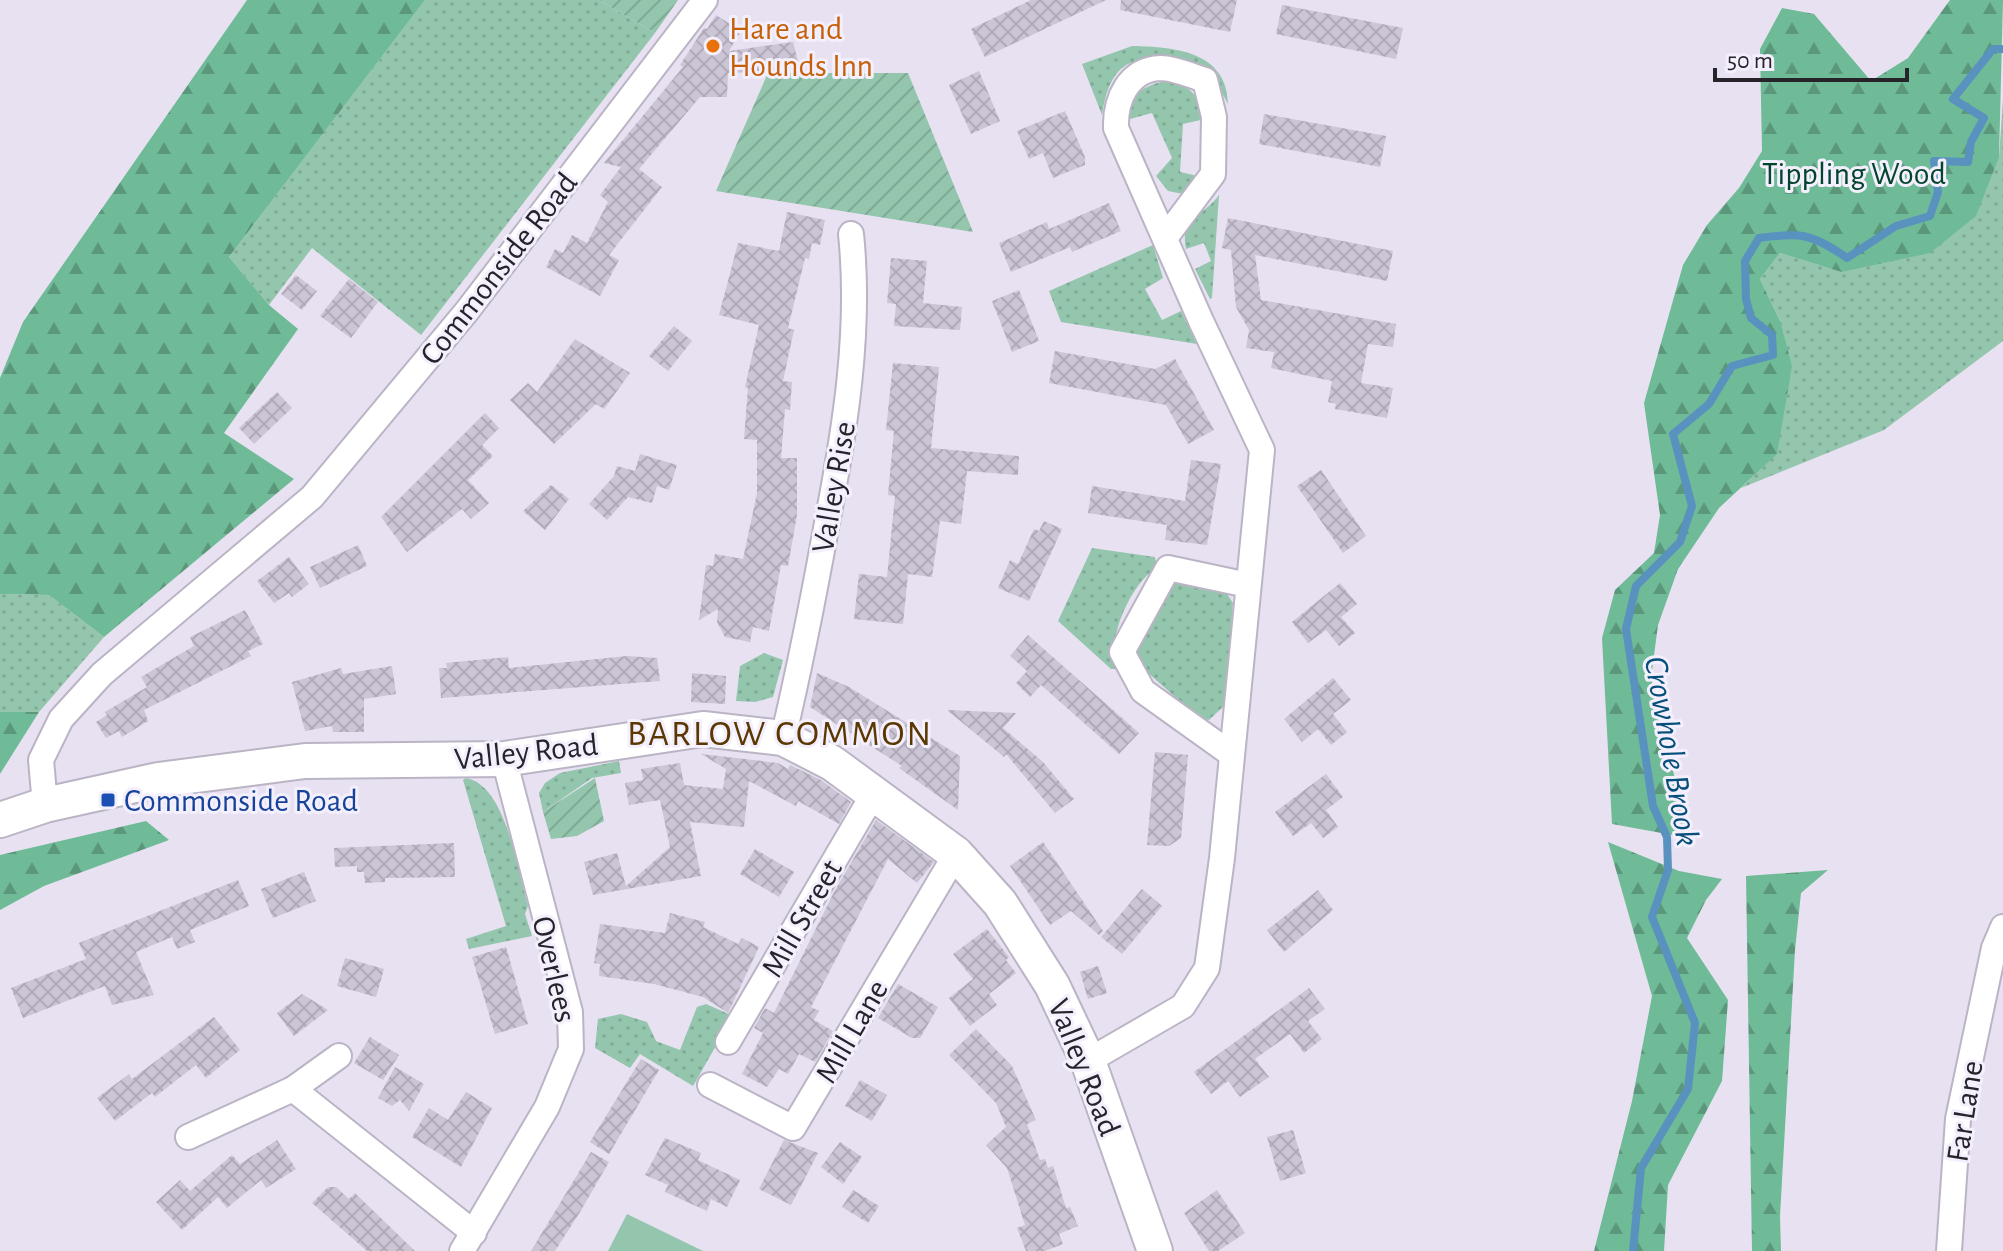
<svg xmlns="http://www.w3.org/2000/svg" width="2003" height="1251" viewBox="0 0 2003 1251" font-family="'Alegreya Sans',sans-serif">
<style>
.grass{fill:url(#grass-dots)}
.forest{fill:url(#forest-firs)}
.park{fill:#93c6ad}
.garden{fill:url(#garden-furrows)}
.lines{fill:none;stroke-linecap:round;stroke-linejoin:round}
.stream{stroke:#5992bf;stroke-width:8}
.building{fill:url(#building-cross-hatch)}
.minor-casing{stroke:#bab4c5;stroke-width:28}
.secondary-casing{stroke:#bab4c5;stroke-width:38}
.minor{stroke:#fff;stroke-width:24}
.secondary{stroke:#fff;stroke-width:34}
.food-dot{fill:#e8710a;stroke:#f4effd;stroke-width:3}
.transit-dot{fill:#1a4fb4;stroke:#f4effd;stroke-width:3}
.labels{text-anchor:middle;stroke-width:6;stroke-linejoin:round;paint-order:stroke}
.food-label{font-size:32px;fill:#c56008;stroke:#f4effd;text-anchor:start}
.park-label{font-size:32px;fill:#03442d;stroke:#f4effd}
.street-label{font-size:32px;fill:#26242a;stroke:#f4effd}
.transit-label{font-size:32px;fill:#164399;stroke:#f4effd;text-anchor:start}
.water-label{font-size:34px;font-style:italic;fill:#064f7a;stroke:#f4effd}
.quarter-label{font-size:36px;letter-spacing:2px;fill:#5a3800;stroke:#f4effd}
</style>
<defs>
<pattern id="grass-dots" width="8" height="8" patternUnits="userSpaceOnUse" patternTransform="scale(2)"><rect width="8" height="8" fill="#93c6ad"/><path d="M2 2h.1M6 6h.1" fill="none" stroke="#7faa95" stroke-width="1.8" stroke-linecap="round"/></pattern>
<pattern id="forest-firs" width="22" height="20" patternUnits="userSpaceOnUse" patternTransform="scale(2)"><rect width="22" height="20" fill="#6fba97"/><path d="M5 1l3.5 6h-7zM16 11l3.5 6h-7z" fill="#5b977b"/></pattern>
<pattern id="garden-furrows" width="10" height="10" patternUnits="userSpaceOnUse" patternTransform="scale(2)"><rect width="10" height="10" fill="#93c6ad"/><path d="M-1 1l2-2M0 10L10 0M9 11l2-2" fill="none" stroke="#7faa95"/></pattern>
<pattern id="building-cross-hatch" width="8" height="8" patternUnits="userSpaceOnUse" patternTransform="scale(2)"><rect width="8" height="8" fill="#ccc5d6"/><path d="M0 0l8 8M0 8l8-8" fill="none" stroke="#afa9b8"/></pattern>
</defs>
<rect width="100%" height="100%" fill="#e8e1f2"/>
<g class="grass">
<polygon points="425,0 599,0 655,33 421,335 312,248 269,305 229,257"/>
<path d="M1132,46C1174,47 1227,51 1228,104L1214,78C1160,59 1113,37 1102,115L1082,64Z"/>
<path d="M1164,81C1190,85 1199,94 1205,119L1183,124L1180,172L1198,176L1183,194L1168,191L1156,176L1172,158L1152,113L1130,119C1127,94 1143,87 1164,81Z"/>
<polygon points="2003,99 2003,341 1884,430 1741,488 1777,453 1780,321 1760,279 1780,253 1841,272 1999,157"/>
<path d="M1219,195L1212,298L1210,299L1195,269L1211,261L1204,243L1186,249C1179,218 1205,215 1219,195Z"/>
<polygon points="1153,245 1163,278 1145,289 1162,320 1181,311 1197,344 1061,322 1049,291"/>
<path d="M1092,548L1155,557L1157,567C1130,585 1107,637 1116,669H1111L1058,621Z"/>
<polygon points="1183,581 1225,591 1233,603 1225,705 1209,720 1199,718 1138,664 1135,652 1170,583"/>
<polygon points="0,594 49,595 104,637 39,712 0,712"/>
<polygon points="764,653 783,660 773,697 755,702 736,701 740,666"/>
<polygon points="619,761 621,773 592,778 543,812 539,793 545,783 560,773"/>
<path d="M466,778C506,785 518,871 528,906L525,914L532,936L469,949L466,939L506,926L463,780Z"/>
<polygon points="706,1004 733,1016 693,1086 640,1054 630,1068 595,1048 598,1019 621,1014 647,1022 656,1041 680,1050 697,1007"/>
</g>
<g class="forest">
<polygon points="247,0 425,0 229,257 269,305 298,329 224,433 294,479 104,637 49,595 0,594 0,378 23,322"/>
<polygon points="1950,0 2003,0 1999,157 1976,216 1930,253 1841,272 1780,253 1760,279 1780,321 1792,366 1777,454 1719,508 1678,569 1658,625 1651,678 1689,838 1612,824 1602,638 1615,590 1654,553 1660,515 1644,403 1683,265 1707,225 1739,188 1762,151 1760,49 1782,8 1814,14 1871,81 1908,58"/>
<polygon points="0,712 39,712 0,774"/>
<polygon points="146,821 169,840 44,886 0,910 0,855"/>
<polygon points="1608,842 1679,871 1722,879 1706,900 1687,938 1728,1000 1722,1081 1668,1185 1664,1251 1594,1251 1632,1101 1652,996"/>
<polygon points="1828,870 1801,893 1795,950 1780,1216 1781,1251 1752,1251 1746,876"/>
</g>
<polygon class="park" points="627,1214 703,1251 608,1251"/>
<g class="garden">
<polygon points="599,0 678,0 655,33"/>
<polygon points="768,73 908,73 973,232 716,191"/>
<polygon points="595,778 604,821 577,836 551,839 543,812"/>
</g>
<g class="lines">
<path class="stream" d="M1633,1251L1641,1168L1688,1089L1695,1023L1652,917L1668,870L1667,837L1653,806L1626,629L1636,586L1680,542L1692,506L1673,434L1709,404L1732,366L1773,355L1772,335L1751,318L1746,299L1745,261L1759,238C1801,232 1813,234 1847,258L1896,226L1930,216L1938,192L1934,161L1968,162L1971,142L1984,118L1953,99L1993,49H2003"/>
</g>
<g class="building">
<polygon points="1031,0 1106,0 985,57 971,29"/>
<polygon points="1121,0 1237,0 1230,32 1120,10"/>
<polygon points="1282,5 1403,28 1396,59 1276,34"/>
<polygon points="716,15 741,31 729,51 793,42 799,65 766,72 728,73 727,97 700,97 639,169 662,187 609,255 619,260 600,296 546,267 555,249 563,253 572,235 587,243 608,202 600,195 621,167 604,163 683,67 680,65 704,28 707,29"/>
<polygon points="979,71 1000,121 971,134 949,85"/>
<polygon points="1065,111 1085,157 1085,165 1053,178 1043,153 1029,159 1017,131"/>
<polygon points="1264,114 1386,136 1380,167 1259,144"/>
<polygon points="1109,203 1121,231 1072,252 1070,247 1011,272 999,243 1047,222 1049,229"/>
<polygon points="787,212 825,220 820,245 812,243 809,259 805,258 788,328 794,330 783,381 792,382 790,410 785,409 781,458 797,458 797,515 788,566 781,565 769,631 753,627 750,642 725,637 717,622 718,609 699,620 706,565 713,566 715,554 743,559 757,493 757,440 744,439 748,388 745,387 759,325 719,315 738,243 779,251"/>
<polygon points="1228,218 1393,251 1387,281 1255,255 1261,300 1396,324 1393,347 1368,344 1361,383 1393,388 1387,418 1335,409 1336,404 1328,402 1332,381 1271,368 1274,352 1246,348 1249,330 1236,307 1231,250 1222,248"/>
<polygon points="891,258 927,261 923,303 962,307 960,330 894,326 896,304 887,303"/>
<polygon points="296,275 317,291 302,310 281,294"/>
<polygon points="349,279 378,302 351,338 320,316"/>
<polygon points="1019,290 1039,341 1012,352 992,301"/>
<polygon points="674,326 692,341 668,371 649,356"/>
<polygon points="575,339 630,373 604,409 596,404 554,444 510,400 528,383 537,392"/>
<polygon points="1055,351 1155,369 1175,359 1214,430 1188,444 1166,405 1049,383"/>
<polygon points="893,363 939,367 931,448 1019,456 1018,475 967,471 961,524 940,521 932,577 908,574 903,624 854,619 859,574 887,577 895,496 888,495 894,431 886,430"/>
<polygon points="277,392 292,408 254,444 239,428"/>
<polygon points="485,413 499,428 482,445 493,456 468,480 489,503 471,519 462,509 407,552 381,517"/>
<polygon points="640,454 677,465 669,490 657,486 652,503 628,497 607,520 589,504 614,476 617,466 635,471"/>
<polygon points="1191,460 1221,464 1207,545 1165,540 1167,525 1088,513 1092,486 1185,501"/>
<polygon points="1321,470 1366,536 1343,553 1297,486"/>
<polygon points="551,485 569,499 545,530 523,511"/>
<polygon points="1044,521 1062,529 1029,601 998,588 1010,560 1018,564 1034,529 1039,531"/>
<polygon points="358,545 367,566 320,588 310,567"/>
<polygon points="289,557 309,584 292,597 289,593 274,603 257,581"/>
<polygon points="1340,583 1357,604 1341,617 1355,633 1339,646 1326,630 1308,643 1292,622"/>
<polygon points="245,610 263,644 248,651 251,656 144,710 148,721 122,737 119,731 106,738 96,722 107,715 105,712 147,687 141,677 194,646 190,637"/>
<polygon points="1028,635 1139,733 1119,754 1041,685 1030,697 1016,683 1027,671 1010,656"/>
<polygon points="627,656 657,658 660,681 441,698 439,668 447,668 446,663 508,657 509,668"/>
<polygon points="392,666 396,694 364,699 364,732 333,732 332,726 305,731 292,682 341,668 343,674"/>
<polygon points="692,673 726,676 725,704 691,702"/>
<polygon points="817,673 849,687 960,756 958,810 899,768 902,766 810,707"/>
<polygon points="1333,678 1351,700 1333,714 1347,732 1331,745 1318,729 1302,742 1284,719"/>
<polygon points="947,710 1016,713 1003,728 1043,762 1074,799 1055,813 1006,754 1004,757"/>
<polygon points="1155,752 1188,755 1181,838 1169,846 1147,845"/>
<polygon points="701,754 778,763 788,769 790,765 821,780 851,802 839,824 798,801 796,806 749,781 744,827 690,822 701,876 593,895 584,862 617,853 626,886 670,847 660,800 629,805 625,783 643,780 641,769 680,763 684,785 723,789 726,769"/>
<polygon points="1326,774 1343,797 1326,810 1338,827 1323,838 1311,823 1293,836 1275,812"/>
<polygon points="876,820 934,862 917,883 888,859 811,1007 819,1011 814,1020 833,1031 815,1062 799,1054 788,1074 779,1069 767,1087 742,1074 763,1033 754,1028 765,1008 774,1013 834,892"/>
<polygon points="1043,842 1103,931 1099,935 1071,911 1050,925 1010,866"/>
<polygon points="454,843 455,877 385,878 385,882 365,883 364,872 357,872 357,866 335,867 334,848"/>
<polygon points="755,849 794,872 779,897 740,874"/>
<polygon points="304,872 316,901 273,918 261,889"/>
<polygon points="238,880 249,906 190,930 195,942 177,949 172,937 136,952 154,995 112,1005 105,986 23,1018 11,988 86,959 79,943"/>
<polygon points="1142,889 1162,906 1122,954 1101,937"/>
<polygon points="1318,890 1333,910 1284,952 1267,930"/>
<polygon points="670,913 705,922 703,927 738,944 742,938 759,947 728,1013 703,997 654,984 599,976 600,964 594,963 600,924 665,933"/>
<polygon points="987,929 1009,957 1006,960 1016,973 989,994 997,1005 970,1026 949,998 973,979 953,954"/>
<polygon points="506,947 528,1024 495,1034 472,957"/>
<polygon points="345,958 384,969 376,997 337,986"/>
<polygon points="1098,966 1107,993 1088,999 1080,972"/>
<polygon points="898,984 938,1007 920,1038 912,1038 878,1018"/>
<polygon points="1309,988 1325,1009 1308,1021 1322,1039 1304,1053 1290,1034 1255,1059 1269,1077 1240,1097 1228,1081 1211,1094 1194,1072"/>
<polygon points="302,994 328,1010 294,1036 277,1013"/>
<polygon points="214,1017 240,1050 206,1078 196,1065 155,1097 152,1093 115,1121 97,1098 129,1074 132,1079"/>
<polygon points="976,1029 1012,1066 1036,1120 1027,1124 1040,1160 1045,1159 1048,1168 1053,1166 1066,1208 1070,1207 1078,1226 1059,1234 1063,1244 1045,1251 1026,1251 1017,1228 1025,1225 1007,1168 986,1145 1006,1127 996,1103 949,1055"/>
<polygon points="370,1037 399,1055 383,1080 354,1063"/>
<polygon points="641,1059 659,1070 609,1154 590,1142"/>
<polygon points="395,1067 424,1084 409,1111 400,1100 392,1106 378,1098"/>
<polygon points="860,1080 887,1095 872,1121 845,1106"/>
<polygon points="466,1092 492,1108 461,1167 412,1137 429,1108 448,1120"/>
<polygon points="1293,1130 1306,1173 1280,1181 1267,1137"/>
<polygon points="665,1138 701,1153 698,1160 740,1180 727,1207 711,1199 707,1211 665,1192 668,1185 645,1175"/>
<polygon points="277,1140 296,1169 266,1188 261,1180 227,1208 218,1197 182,1230 156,1202 180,1180 190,1191 232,1155 240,1164"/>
<polygon points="784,1140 818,1153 791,1205 759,1189"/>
<polygon points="840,1142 862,1157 843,1184 821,1167"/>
<polygon points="591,1152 609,1162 580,1212 555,1251 531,1251"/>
<polygon points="328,1187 336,1187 349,1199 355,1193 415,1251 367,1251 312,1203"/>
<polygon points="853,1190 879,1206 868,1223 842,1207"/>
<polygon points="1217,1190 1245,1233 1218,1251 1209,1251 1184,1213"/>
</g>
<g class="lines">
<g class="minor-casing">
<g id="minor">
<path d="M783,738C800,666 814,595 827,523C845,429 861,331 851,234"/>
<polyline points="1231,754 1143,691 1122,652 1168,568 1248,585"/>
<polyline points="45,805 41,760 61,719 102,674 312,497 467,311 705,0"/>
<polyline points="728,1042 874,793"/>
<path d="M1088,1061L1183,1006L1207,968L1222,858L1262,450L1201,321L1116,128C1115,100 1128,69 1161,68C1174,68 1192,76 1205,80L1214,117L1213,174L1165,238"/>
<polyline points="710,1085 793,1128 956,854"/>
<polyline points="293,1089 339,1056"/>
<polyline points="188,1137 293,1089 474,1233"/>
<polyline points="462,1251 547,1107 571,1049 570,1012 504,759"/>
<polyline points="1949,1251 1958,1119 1994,948 2003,927"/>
</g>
</g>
<g class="secondary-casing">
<polyline id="secondary" points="0,820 45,805 158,780 305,761 504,759 703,729 783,738 832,763 956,854 1000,903 1052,985 1088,1061 1155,1251"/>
</g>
<use href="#minor" class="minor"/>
<use href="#secondary" class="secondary"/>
</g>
<circle class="food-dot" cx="713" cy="46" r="8"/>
<rect class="transit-dot" x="100" y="792" width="16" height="16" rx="4"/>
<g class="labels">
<g class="food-label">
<text x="729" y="39">Hare and<tspan x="729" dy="37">Hounds Inn</tspan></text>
</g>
<g class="park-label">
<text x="1854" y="184">Tippling Wood</text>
</g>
<g class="street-label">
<text transform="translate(498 268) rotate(-52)" y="11">Commonside Road</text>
<text transform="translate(833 487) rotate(-80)" y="11">Valley Rise</text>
<text transform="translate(526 751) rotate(-6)" y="11">Valley Road</text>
<text transform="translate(801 918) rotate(-60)" y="11">Mill Street</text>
<text transform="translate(555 969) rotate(77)" y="11">Overlees</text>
<text transform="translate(851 1031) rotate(-60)" y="11">Mill Lane</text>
<text transform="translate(1085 1067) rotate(68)" y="11">Valley Road</text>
<text transform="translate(1964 1111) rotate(-81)" y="11">Far Lane</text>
</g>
<g class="transit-label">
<text x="124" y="811">Commonside Road</text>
</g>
<g class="water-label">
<text transform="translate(1673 751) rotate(80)" y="12">Crowhole Brook</text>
</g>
<g class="quarter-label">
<text x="780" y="745">BARLOW COMMON</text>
</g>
</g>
<path d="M1715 68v12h192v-12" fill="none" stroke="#26242a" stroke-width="4"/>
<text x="1727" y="68" font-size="24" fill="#26242a" stroke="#f4effd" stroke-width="6" paint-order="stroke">50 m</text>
</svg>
